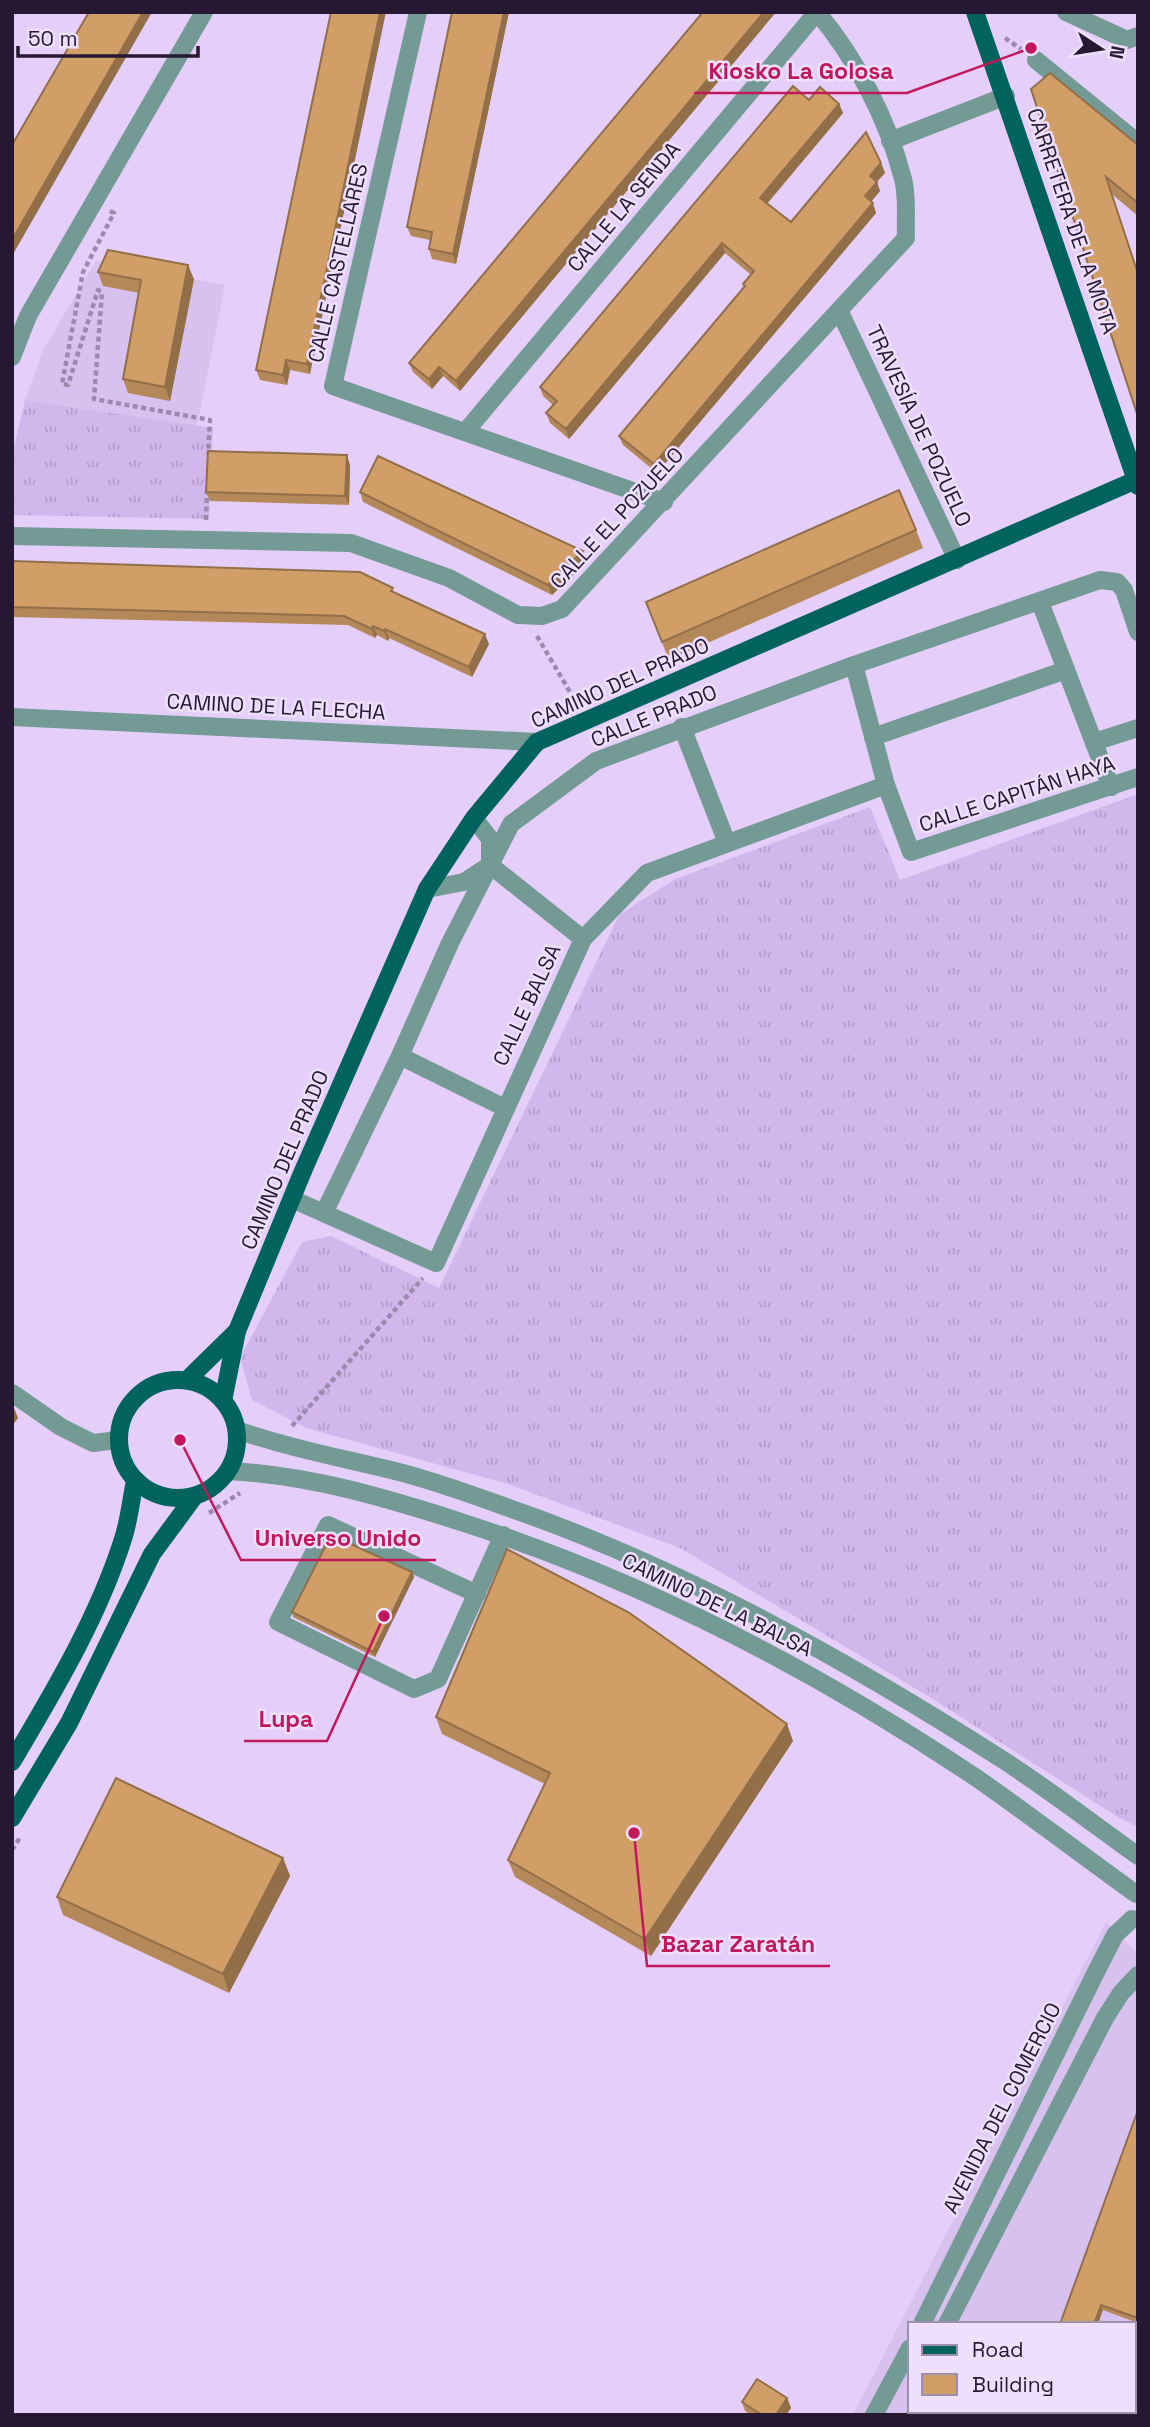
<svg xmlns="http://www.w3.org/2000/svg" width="1150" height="2427" viewBox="0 0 1150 2427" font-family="'Space Grotesk',sans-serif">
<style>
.built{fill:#d8c1ef;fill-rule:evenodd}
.grass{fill:url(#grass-tufts)}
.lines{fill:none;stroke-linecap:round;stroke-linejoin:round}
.path{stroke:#9c89ae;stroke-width:4.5;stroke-dasharray:5 3.5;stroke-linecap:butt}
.minor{stroke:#749a95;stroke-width:18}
.major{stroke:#00635d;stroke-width:18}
.wall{fill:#b48859}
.shaded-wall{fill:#926f49}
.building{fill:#d19e68;stroke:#926f49;stroke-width:2}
.labels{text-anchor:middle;stroke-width:5;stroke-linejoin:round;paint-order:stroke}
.street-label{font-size:21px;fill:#261832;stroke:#eee0fd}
.leader{fill:none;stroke:#c2185b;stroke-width:2.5}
.callout-dot{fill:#c2185b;stroke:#eee0fd;stroke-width:2.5}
.callout-label{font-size:23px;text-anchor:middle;font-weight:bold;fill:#c2185b;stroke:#eee0fd;stroke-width:5;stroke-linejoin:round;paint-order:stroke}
</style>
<defs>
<pattern id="grass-tufts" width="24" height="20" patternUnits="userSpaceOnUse" patternTransform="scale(1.75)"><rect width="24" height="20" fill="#d2b7ed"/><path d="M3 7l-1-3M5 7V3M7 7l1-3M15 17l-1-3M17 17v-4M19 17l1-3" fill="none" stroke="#b49dcc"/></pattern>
</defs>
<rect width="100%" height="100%" fill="#e5cffa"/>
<g class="built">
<polygon points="96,261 225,285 197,426 25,400 43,350"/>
<path d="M1106,1922L1138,1954V2415H853ZM910,2324H1134V2411H910Z"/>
</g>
<g class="grass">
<polygon points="25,400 213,428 209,519 12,515 12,456"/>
<polygon points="1138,794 1138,1827 1121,1819 931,1698 680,1548 508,1484 306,1428 252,1400 240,1358 302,1242 331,1236 439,1288 619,915 675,879 870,807 900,880"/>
</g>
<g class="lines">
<g class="path">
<polyline points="1005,38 1021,49"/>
<polyline points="110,211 114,213 83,272 62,384 68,385 98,290 102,292 94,399 210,420 208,454"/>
<polyline points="206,520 207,491"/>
<polyline points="537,636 577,704"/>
<polyline points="292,1426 423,1278"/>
<polyline points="209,1513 240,1493"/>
<polyline points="12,1850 21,1836"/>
</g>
<g class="minor">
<polyline points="418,12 333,386 664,502"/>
<polyline points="1066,12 1127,40 1138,36"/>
<polyline points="1036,60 1138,143"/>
<polyline points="890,141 1006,96"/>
<polyline points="840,312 957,560"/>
<polyline points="12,357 28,316 204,12"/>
<path d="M12,536L351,543L449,578L518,615L542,616L562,609L906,238C905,219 908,197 903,179C888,120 856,58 817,12L466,431"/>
<polyline points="1040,602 1111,787"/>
<polyline points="854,665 886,785 911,852 1138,777"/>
<polyline points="12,717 537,742"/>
<polyline points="682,727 727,843"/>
<polyline points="873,737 1066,670"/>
<polyline points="1094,742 1138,728"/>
<polyline points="490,865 583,939"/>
<polyline points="427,889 464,882 490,865 490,839 474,818"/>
<polyline points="400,1056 505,1108"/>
<polyline points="292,1199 436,1263 583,939 647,873 886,785"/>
<polyline points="324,1213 400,1056 450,943 511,824 596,761 854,665 1100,580 1117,582 1124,590 1138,632"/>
<polyline points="12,1393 61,1427 93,1443 118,1440"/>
<path d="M237,1430C289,1448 342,1458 395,1471C432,1480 470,1494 506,1507C680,1567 845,1659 1000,1758C1047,1788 1092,1823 1138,1856"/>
<path d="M228,1471C310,1475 387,1498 464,1523C646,1582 819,1672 978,1779C1031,1816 1083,1856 1136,1894"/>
<polyline points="477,1594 328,1525 278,1622 414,1689 438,1679 503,1535"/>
<polyline points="922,2324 1096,1972 1115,1935 1132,1919"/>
<polyline points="947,2324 1105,2018 1121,1993 1138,1975"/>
<polyline points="874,2415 910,2348"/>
<polyline points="915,2415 916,2411"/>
</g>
<g class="major">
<polyline points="975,12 1138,486"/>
<circle cx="178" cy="1439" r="59"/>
<polyline points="187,1380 237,1331"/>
<polyline points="223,1401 237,1331 303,1171 427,889 474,818 537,742 1136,480"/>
<path d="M12,1762C54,1691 98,1618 123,1539C129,1521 131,1500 135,1481"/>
<polyline points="12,1818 69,1723 152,1554 194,1497"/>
</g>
</g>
<g class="wall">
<polygon points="331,12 310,374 290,370 287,385 260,380 256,370"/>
<polygon points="452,12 509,12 456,264 432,259 429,249 430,240 411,236 407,227"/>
<polygon points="703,12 776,12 460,391 443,376 432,389 413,372 409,363"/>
<polygon points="1031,89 1138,145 1138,216 1113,195"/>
<polygon points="809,100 839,104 843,113 767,204 791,222 881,163 885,173 877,182 880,191 871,202 876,213 657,473 623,445 619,436 744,287 743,284 751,275 725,253 569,439 550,423 546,413 553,405 543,396 540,387"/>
<polygon points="98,272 194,279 170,401 128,393 123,379 139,293 103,286"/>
<polygon points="350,465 349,505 210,501 206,492"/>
<polygon points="360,492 583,551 587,561 552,595 363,502"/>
<polygon points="916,530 923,548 669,660 646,602"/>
<polygon points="12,561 394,592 489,644 472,677 389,638 388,641 377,635 375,638 348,625 12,617"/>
<polygon points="412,1572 414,1577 375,1657 293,1617 292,1612"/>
<polygon points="436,1717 793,1741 651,1956 515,1877 508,1860 545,1784 442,1734"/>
<polygon points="283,1858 290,1876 229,1993 63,1915 57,1897"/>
<polygon points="1138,2110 1138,2323 1103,2310 1060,2324"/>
<polygon points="787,2398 791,2408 786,2415 751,2415 745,2411 742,2402"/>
</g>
<g class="shaded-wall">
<polygon points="143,12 152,12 12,256 12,240"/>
<polygon points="380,12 386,12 310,374 307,364"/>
<polygon points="504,12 509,12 456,264 453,254"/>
<polygon points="764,12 776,12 460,391 456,381"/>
<polygon points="839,104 843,113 763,208 760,198"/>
<polygon points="881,163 885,173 873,185 870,176"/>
<polygon points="877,182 880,191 868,205 865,196"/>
<polygon points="873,203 876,213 657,473 654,464"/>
<polygon points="722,243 725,253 569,439 566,429"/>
<polygon points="188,265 194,279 170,401 165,387"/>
<polygon points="286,360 290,370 287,385 283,375"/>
<polygon points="439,367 443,376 432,389 429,379"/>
<polygon points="347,455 350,465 349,505 345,496"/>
<polygon points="583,551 587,561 552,595 548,585"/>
<polygon points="373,626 377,635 375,638 372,629"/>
<polygon points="385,629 389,638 388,641 384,631"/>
<polygon points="485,634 489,644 472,677 469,667"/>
<polygon points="12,1403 18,1418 12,1426"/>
<polygon points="412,1572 414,1577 375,1657 373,1652"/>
<polygon points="787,1724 793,1741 651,1956 645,1939"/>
<polygon points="283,1858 290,1876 229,1993 223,1974"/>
<polygon points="1101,2305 1103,2310 1098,2324 1094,2324"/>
<polygon points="787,2398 791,2408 786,2415 776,2415"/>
</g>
<g class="building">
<polygon points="89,12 143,12 12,240 12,145"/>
<polygon points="331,12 380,12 307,364 286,360 283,375 256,370"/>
<polygon points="452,12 504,12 453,254 429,249 432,232 407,227"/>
<polygon points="703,12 764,12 456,381 439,367 429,379 409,363"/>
<polygon points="1050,73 1138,145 1138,203 1106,177 1138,274 1138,417 1031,89"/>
<polygon points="793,86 809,100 820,87 839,104 760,198 791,222 866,132 881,163 870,176 877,182 865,196 873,203 654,464 619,436 745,286 743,284 754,271 722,243 566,429 546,413 557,401 540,387"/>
<polygon points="108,250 188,265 165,387 123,379 141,280 98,272"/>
<polygon points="208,451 347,455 345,496 206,492"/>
<polygon points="378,456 583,551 548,585 360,492"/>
<polygon points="899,490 916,530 662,642 646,602"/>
<polygon points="12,561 360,572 393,588 391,591 485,634 469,667 385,629 384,631 373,626 372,629 344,616 12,607"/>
<polygon points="331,1535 412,1572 373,1652 292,1612"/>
<polygon points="507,1549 628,1612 787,1724 645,1939 508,1860 550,1773 436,1717"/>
<polygon points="116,1778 283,1858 223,1974 57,1897"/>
<polygon points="1138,2110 1138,2318 1101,2305 1094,2324 1060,2324"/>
<polygon points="757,2379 787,2398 776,2415 762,2415 742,2402"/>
<polygon points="965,2411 1061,2411 1060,2415 963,2415"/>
</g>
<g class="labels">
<g class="street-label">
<text transform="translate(624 207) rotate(-50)" y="7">CALLE LA SENDA</text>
<text transform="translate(1072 221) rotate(71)" y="7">CARRETERA DE LA MOTA</text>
<text transform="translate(338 263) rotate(-77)" y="7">CALLE CASTELLARES</text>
<text transform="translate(919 426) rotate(65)" y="7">TRAVESÍA DE POZUELO</text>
<text transform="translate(617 518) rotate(-47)" y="7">CALLE EL POZUELO</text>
<text transform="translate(620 683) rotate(-24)" y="7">CAMINO DEL PRADO</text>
<text transform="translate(276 707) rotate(3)" y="7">CAMINO DE LA FLECHA</text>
<text transform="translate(654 716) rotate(-22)" y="7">CALLE PRADO</text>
<text transform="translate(1017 794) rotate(-18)" y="7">CALLE CAPITÁN HAYA</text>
<text transform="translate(527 1005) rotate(-65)" y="7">CALLE BALSA</text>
<text transform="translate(285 1160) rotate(-67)" y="7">CAMINO DEL PRADO</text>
<text transform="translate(717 1605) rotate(26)" y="7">CAMINO DE LA BALSA</text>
<text transform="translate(1002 2108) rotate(-63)" y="7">AVENIDA DEL COMERCIO</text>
</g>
</g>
<path class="leader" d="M1031 48L907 93H694M180 1440L241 1560H436M384 1616L327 1741H244M634 1833L647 1966H830"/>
<g class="callout-dot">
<circle cx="1031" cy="48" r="7"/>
<circle cx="180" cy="1440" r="7"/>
<circle cx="384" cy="1616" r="7"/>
<circle cx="634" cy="1833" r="7"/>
</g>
<g class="callout-label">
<text x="801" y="79">Kiosko La Golosa</text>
<text x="338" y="1546">Universo Unido</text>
<text x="286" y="1727">Lupa</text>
<text x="738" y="1952">Bazar Zaratán</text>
</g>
<rect width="1150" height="2427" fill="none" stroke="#261832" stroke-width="28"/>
<rect x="908" y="2322" width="228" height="91" fill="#eee0fd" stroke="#9e90ac" stroke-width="2"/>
<rect x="922" y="2345" width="35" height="10" fill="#00635d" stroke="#9e90ac" stroke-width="2"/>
<text x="972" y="2357" font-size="21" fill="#261832">Road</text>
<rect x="922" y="2374" width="35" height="21" fill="#d19e68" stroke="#9e90ac" stroke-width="2"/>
<text x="972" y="2392" font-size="21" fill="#261832">Building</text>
<g transform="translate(1101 49) rotate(102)" stroke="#eee0fd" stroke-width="5" paint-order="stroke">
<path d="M0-5L12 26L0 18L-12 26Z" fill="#261832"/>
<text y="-10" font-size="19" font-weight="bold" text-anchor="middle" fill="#261832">N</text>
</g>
<path d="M18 46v10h180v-10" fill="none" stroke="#261832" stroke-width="3.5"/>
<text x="28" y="46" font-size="21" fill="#261832" stroke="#eee0fd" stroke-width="5" paint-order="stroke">50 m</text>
</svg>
